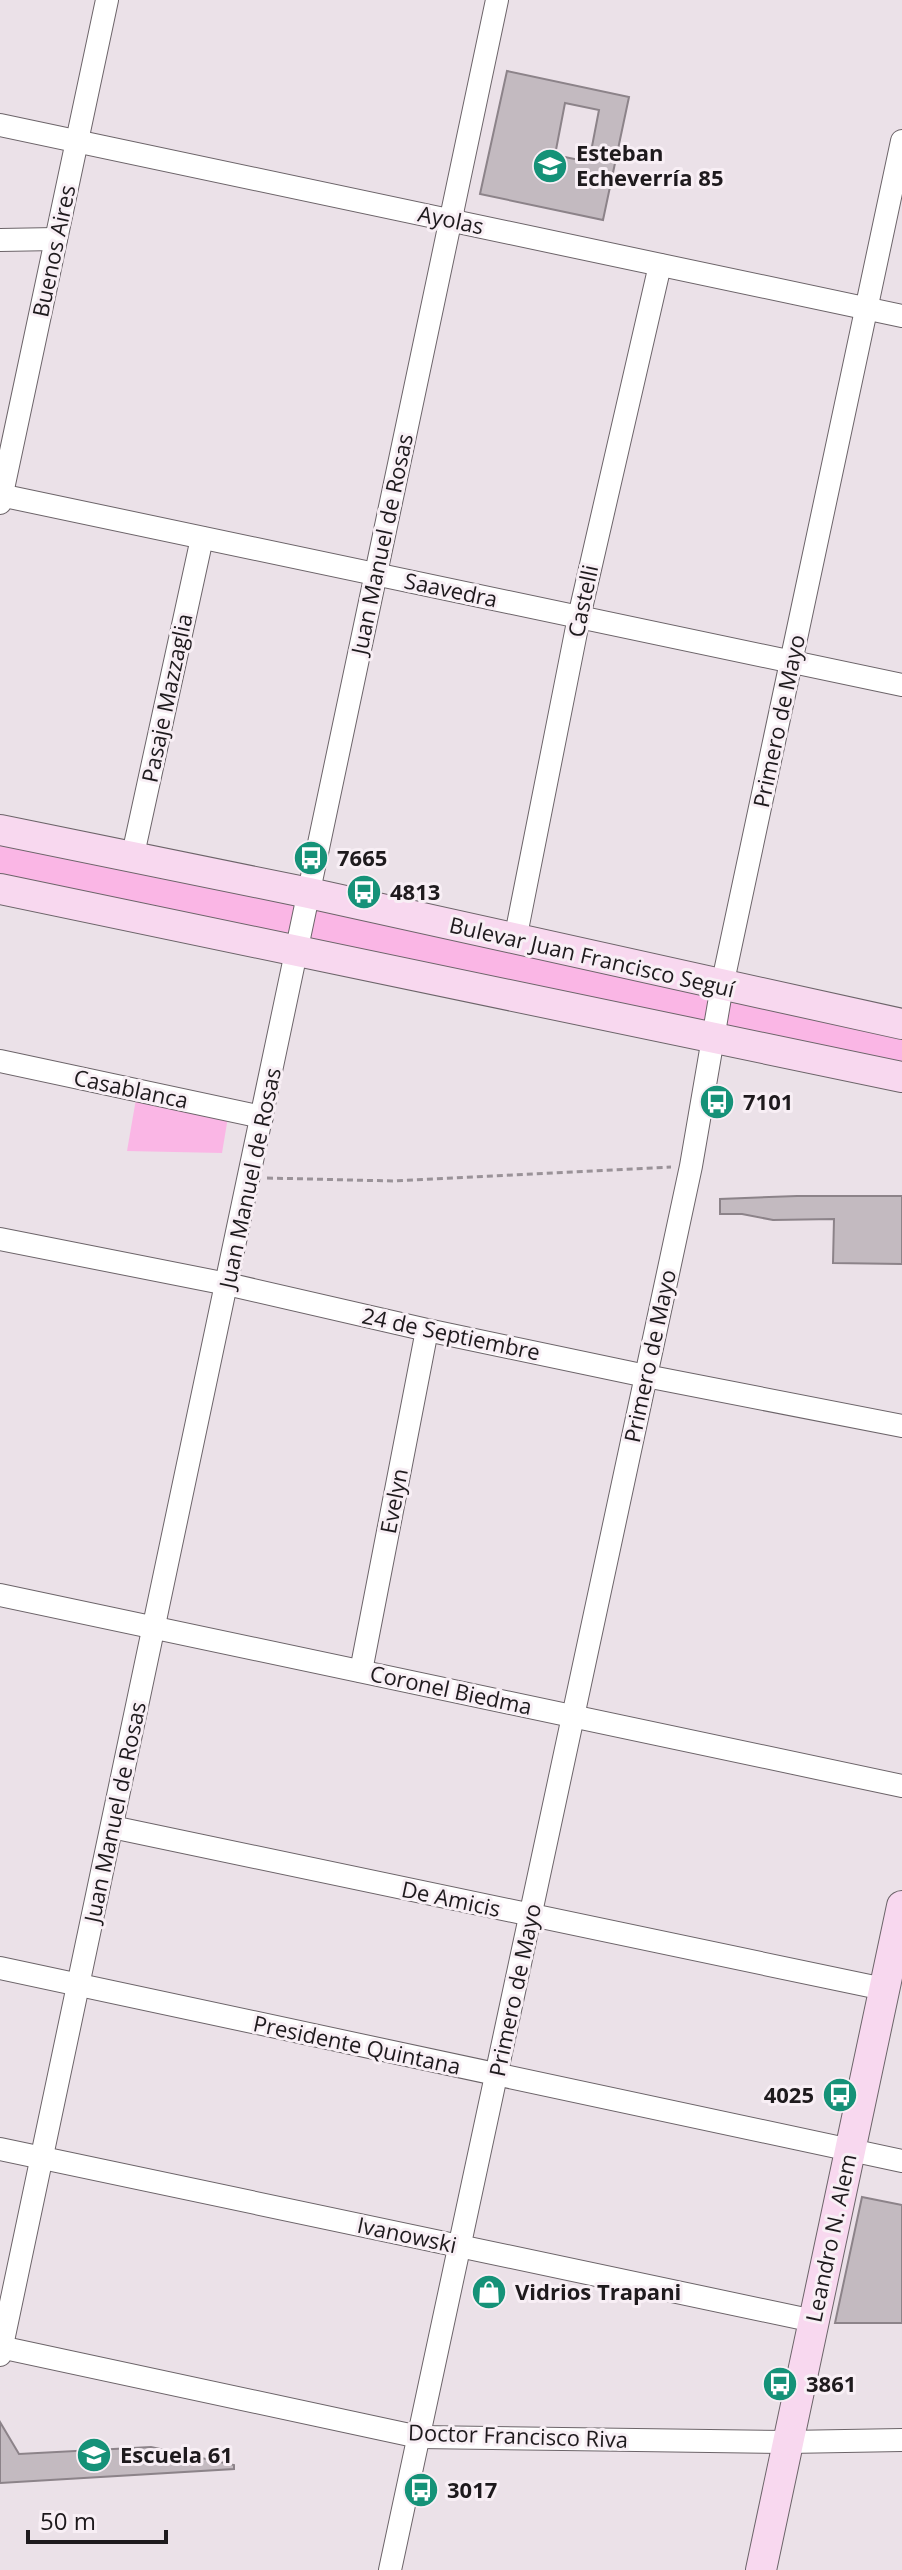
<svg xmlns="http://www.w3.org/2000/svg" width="902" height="2570" viewBox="0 0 902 2570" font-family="'Open Sans',sans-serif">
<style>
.green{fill:#fab6e5}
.building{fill:#c3bac0;stroke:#8c8389;stroke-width:2;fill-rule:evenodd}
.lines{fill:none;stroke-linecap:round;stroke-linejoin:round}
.street-casing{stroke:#6c6469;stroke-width:24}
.secondary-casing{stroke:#6c6469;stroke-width:32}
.path{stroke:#9a9298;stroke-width:3;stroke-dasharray:6 4;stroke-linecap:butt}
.street{stroke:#fff;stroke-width:22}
.secondary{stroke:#f8d8ef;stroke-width:30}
.labels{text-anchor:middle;stroke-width:6;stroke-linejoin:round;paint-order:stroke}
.poi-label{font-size:22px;font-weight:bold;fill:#1e1a1d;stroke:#f8eff5;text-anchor:start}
.street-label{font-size:22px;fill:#1e1a1d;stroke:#f8eff5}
</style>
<rect width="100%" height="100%" fill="#ebe1e8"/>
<g class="green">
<polygon points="0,830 902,1024 902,1077 0,889"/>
<polygon points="136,1099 228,1117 222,1153 127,1151"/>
</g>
<g class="building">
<path d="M507,71L629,97L603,220L480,194ZM565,103L599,110L589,162L555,155Z"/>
<polygon points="797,1196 902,1196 902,1264 833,1263 834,1219 773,1220 742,1214 720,1214 720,1199"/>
<polygon points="862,2197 902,2205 902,2323 835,2323"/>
<polygon points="0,2422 19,2454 151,2447 234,2465 234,2469 0,2483"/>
</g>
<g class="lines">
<g class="street-casing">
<g id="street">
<polyline points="0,125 902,316"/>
<polyline points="0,240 56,239"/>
<polyline points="0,495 902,685"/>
<polyline points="0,503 107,0"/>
<polyline points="132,859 202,538"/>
<polyline points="515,940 579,617 660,265"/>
<polyline points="0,1061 262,1117"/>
<polyline points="0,1239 227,1284 427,1330 646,1376 902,1426"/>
<polyline points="0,1595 902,1786"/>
<polyline points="361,1671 427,1330"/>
<polyline points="112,1827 884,1989"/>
<polyline points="0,1968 902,2161"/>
<polyline points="0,2149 814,2321"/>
<polyline points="0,2347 419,2437 788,2442 902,2440"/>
<polyline points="0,2355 497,0"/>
<polyline points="390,2570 691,1166 722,986 902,141"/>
</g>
</g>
<g class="secondary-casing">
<g id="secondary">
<polyline points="0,830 309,893 902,1024"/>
<polyline points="0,889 902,1077"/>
<polyline points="761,2570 902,1906"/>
</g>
</g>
<polyline class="path" points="267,1178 393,1181 671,1167"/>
<use href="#street" class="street"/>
<use href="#secondary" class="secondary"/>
</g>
<defs>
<g id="school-disc" transform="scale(1.8)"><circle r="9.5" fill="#159278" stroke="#f8eff5"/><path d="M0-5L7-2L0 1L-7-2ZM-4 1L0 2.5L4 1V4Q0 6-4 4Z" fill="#fff"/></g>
<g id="bus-disc" transform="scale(1.8)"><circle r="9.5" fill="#159278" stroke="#f8eff5"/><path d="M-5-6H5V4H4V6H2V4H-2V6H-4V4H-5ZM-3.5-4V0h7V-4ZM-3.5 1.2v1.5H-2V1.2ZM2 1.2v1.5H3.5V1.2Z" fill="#fff"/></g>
<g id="shop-disc" transform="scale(1.8)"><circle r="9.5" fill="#159278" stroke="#f8eff5"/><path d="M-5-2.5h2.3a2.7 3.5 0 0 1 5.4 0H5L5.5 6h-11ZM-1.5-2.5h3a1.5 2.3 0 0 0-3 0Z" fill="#fff"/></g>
</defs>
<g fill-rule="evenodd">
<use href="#school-disc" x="550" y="166"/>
<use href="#bus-disc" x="311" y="858"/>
<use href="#bus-disc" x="364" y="892"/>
<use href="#bus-disc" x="717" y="1102"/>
<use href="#bus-disc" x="840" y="2095"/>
<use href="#shop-disc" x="489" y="2292"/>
<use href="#bus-disc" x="780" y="2384"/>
<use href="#school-disc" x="94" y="2455"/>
<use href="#bus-disc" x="421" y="2490"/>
</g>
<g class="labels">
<g class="poi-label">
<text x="576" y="161">Esteban<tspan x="576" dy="25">Echeverría 85</tspan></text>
<text x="337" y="866">7665</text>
<text x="390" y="900">4813</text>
<text x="743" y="1110">7101</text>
<text x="814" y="2103" text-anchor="end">4025</text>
<text x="515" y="2300">Vidrios Trapani</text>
<text x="806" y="2392">3861</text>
<text x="120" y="2463">Escuela 61</text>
<text x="447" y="2498">3017</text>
</g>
<g class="street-label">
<text transform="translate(451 220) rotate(12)" y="8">Ayolas</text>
<text transform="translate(54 251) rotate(-78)" y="8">Buenos Aires</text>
<text transform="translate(382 544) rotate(-78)" y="8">Juan Manuel de Rosas</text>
<text transform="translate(451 590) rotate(12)" y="8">Saavedra</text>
<text transform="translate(583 601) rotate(-78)" y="8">Castelli</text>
<text transform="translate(167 698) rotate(-78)" y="8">Pasaje Mazzaglia</text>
<text transform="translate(779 721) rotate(-78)" y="8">Primero de Mayo</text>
<text transform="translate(592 957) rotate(13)" y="8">Bulevar Juan Francisco Seguí</text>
<text transform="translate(131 1089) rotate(12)" y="8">Casablanca</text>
<text transform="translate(250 1178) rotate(-78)" y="8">Juan Manuel de Rosas</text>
<text transform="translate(451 1334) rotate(12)" y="8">24 de Septiembre</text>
<text transform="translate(650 1356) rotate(-78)" y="8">Primero de Mayo</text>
<text transform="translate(394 1501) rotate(-79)" y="8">Evelyn</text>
<text transform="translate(451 1690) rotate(12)" y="8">Coronel Biedma</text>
<text transform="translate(115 1812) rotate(-78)" y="8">Juan Manuel de Rosas</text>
<text transform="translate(451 1899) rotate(12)" y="8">De Amicis</text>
<text transform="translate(515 1990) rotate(-78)" y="8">Primero de Mayo</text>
<text transform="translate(357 2045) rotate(12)" y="8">Presidente Quintana</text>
<text transform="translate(407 2235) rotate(12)" y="8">Ivanowski</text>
<text transform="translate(831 2238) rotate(-78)" y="8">Leandro N. Alem</text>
<text transform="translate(518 2436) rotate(2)" y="8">Doctor Francisco Riva</text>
</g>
</g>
<path d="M28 2530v12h138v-12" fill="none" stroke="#1e1a1d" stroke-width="4"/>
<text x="40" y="2530" font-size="24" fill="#1e1a1d" stroke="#f8eff5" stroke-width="6" paint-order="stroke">50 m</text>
</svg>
